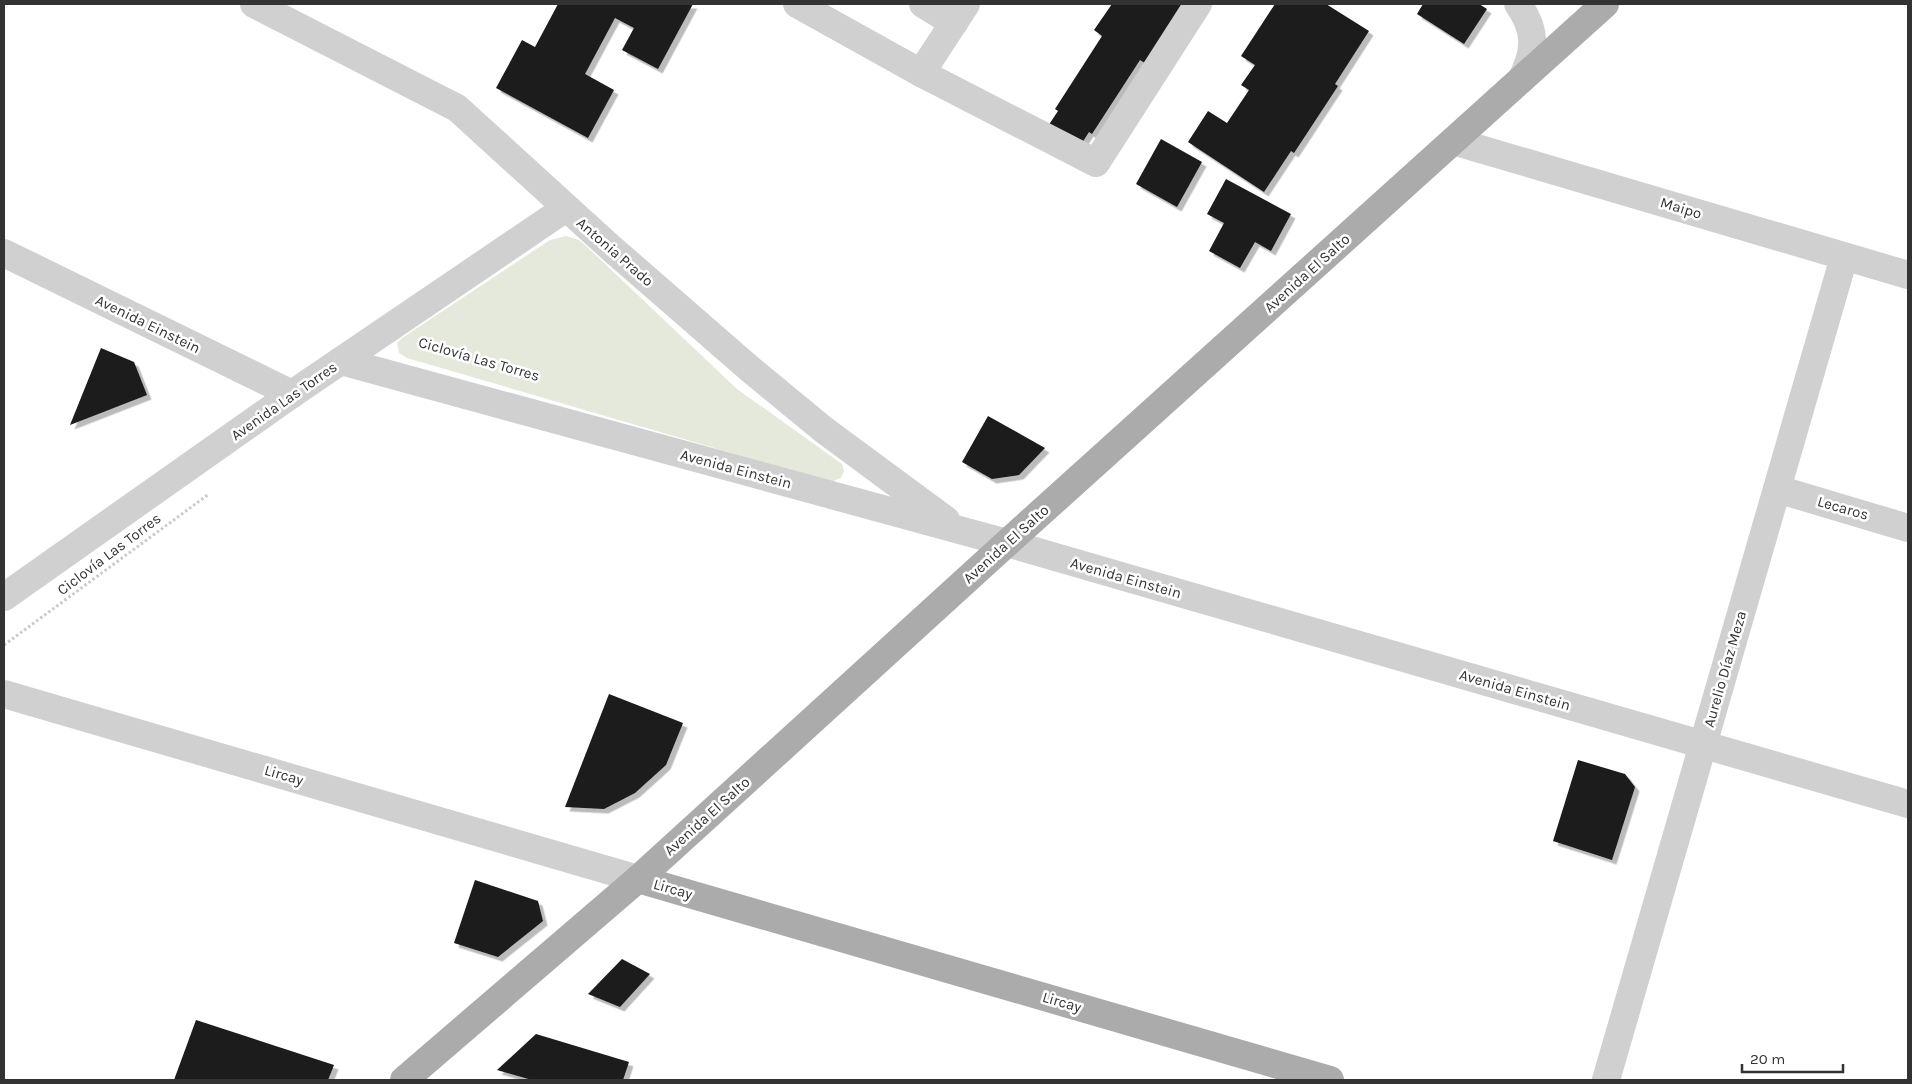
<svg xmlns="http://www.w3.org/2000/svg" width="1912" height="1084" viewBox="0 0 1912 1084" font-family="Karla,sans-serif">
<style>
.green{fill:#e4e9dc}
.building{fill:#1a1a1a;filter:url(#shadow)}
.lines{fill:none;stroke-linecap:round;stroke-linejoin:round}
.path{stroke:#cacaca;stroke-width:3;stroke-dasharray:2.5 2.5;stroke-linecap:butt}
.minor{stroke:#d0d0d0;stroke-width:28}
.major{stroke:#ababab;stroke-width:28}
.labels{text-anchor:middle;stroke-width:5;stroke-linejoin:round;paint-order:stroke}
.street-label{font-size:15px;fill:#333;stroke:#fff}
</style>
<defs>
<filter id="shadow"><feDropShadow dx="4.5" dy="4.5" stdDeviation="0" flood-color="#0004"/></filter>
</defs>
<rect width="100%" height="100%" fill="#fff"/>
<polygon class="green" points="566,236 579,240 585,245 737,389 842,464 844,471 841,478 831,482 407,358 399,353 397,343 402,338 550,240"/>
<g class="building">
<polygon points="558,4 693,4 658,69 622,50 634,28 615,18 585,74 614,90 588,138 496,88 522,40 535,47"/>
<polygon points="1112,4 1187,4 1148,65 1140,60 1092,134 1089,132 1080,146 1048,126 1058,111 1055,109 1102,36 1094,30"/>
<polygon points="1275,4 1326,4 1369,31 1335,84 1338,86 1294,153 1291,151 1264,192 1188,142 1208,111 1227,123 1249,90 1241,85 1255,65 1241,56"/>
<polygon points="1423,4 1479,4 1487,9 1464,44 1417,14"/>
<polygon points="1161,139 1202,162 1177,207 1136,184"/>
<polygon points="1226,179 1291,214 1271,251 1255,242 1240,268 1209,251 1224,223 1207,214"/>
<polygon points="101,348 134,362 147,395 70,425"/>
<polygon points="988,416 1045,448 1019,475 992,479 962,462"/>
<polygon points="609,694 683,723 666,765 635,793 604,809 565,807"/>
<polygon points="1578,760 1625,774 1635,787 1612,860 1553,841"/>
<polygon points="475,880 538,901 543,921 498,957 454,943"/>
<polygon points="622,959 650,974 620,1007 588,994"/>
<polygon points="196,1020 334,1065 328,1080 174,1080"/>
<polygon points="536,1034 629,1062 623,1080 532,1080 497,1070"/>
</g>
<g class="lines">
<polyline class="path" points="4,645 209,494"/>
<g class="minor">
<polyline points="254,4 457,108 612,249 750,369 824,430 946,520"/>
<polyline points="797,4 921,73 1096,163 1198,4"/>
<polyline points="923,4 954,23"/>
<path d="M1518,4C1537,31 1536,51 1521,80"/>
<polyline points="921,73 966,4"/>
<polyline points="1453,141 1908,275"/>
<polyline points="4,253 292,394"/>
<polyline points="341,361 1007,543 1908,804"/>
<polyline points="1777,489 1908,528"/>
<polyline points="4,597 292,394 566,208"/>
<polyline points="4,694 638,879"/>
<polyline points="1606,1080 1844,257"/>
</g>
<g class="major">
<polyline points="638,879 1330,1080"/>
<polyline points="404,1080 638,879 1007,543 1605,4"/>
</g>
</g>
<g class="labels">
<g class="street-label">
<text transform="translate(1681 208) rotate(17)" y="5">Maipo</text>
<text transform="translate(615 252) rotate(41)" y="5">Antonia Prado</text>
<text transform="translate(1307 273) rotate(-42)" y="5">Avenida El Salto</text>
<text transform="translate(148 324) rotate(26)" y="5">Avenida Einstein</text>
<text transform="translate(479 359) rotate(16)" y="5">Ciclovía Las Torres</text>
<text transform="translate(284 401) rotate(-35)" y="5">Avenida Las Torres</text>
<text transform="translate(736 469) rotate(15)" y="5">Avenida Einstein</text>
<text transform="translate(1843 508) rotate(16)" y="5">Lecaros</text>
<text transform="translate(1006 544) rotate(-42)" y="5">Avenida El Salto</text>
<text transform="translate(109 554) rotate(-37)" y="5">Ciclovía Las Torres</text>
<text transform="translate(1126 578) rotate(16)" y="5">Avenida Einstein</text>
<text transform="translate(1725 669) rotate(-74)" y="5">Aurelio Díaz Meza</text>
<text transform="translate(1515 690) rotate(16)" y="5">Avenida Einstein</text>
<text transform="translate(284 775) rotate(16)" y="5">Lircay</text>
<text transform="translate(707 816) rotate(-42)" y="5">Avenida El Salto</text>
<text transform="translate(673 889) rotate(16)" y="5">Lircay</text>
<text transform="translate(1062 1002) rotate(16)" y="5">Lircay</text>
</g>
</g>
<rect width="1912" height="1084" fill="none" stroke="#333333" stroke-width="10"/>
<path d="M1742 1064v8h101v-8" fill="none" stroke="#333333" stroke-width="2.5"/>
<text x="1750" y="1064" font-size="15" fill="#333333" stroke="#ffffff" stroke-width="4" paint-order="stroke">20 m</text>
</svg>
